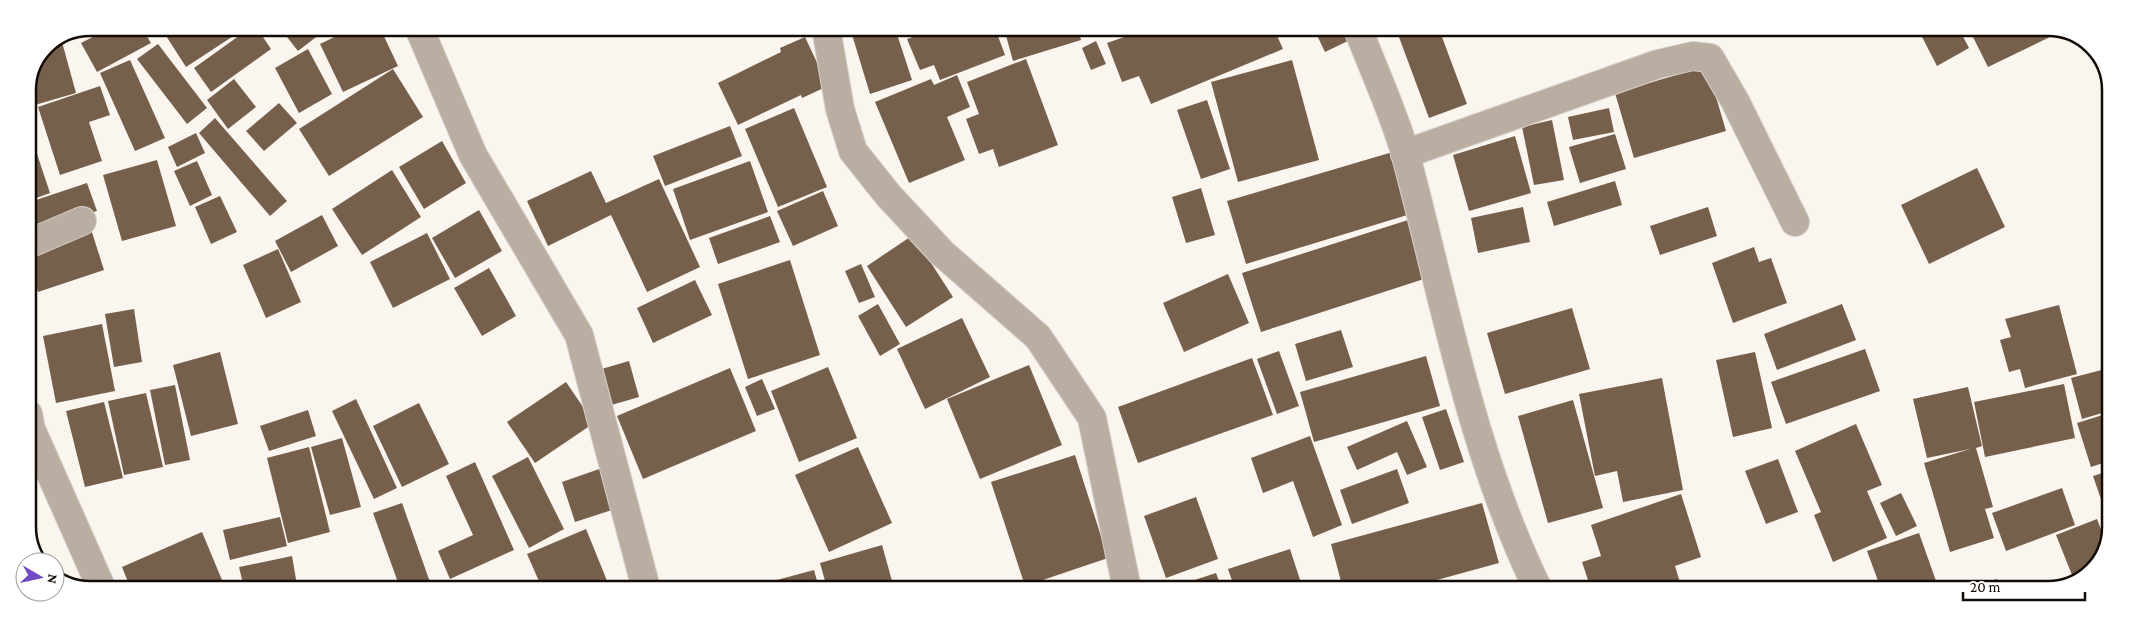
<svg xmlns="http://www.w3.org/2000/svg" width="2138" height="617" viewBox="0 0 2138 617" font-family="'Crimson Pro',serif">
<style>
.building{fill:#76604c}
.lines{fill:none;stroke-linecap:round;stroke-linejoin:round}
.street-casing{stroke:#d6d0ca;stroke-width:30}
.street{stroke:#baaea3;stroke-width:28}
.rim{fill:none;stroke:#140b04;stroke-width:2.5}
</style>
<rect width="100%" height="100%" fill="#fbf5f0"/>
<g class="building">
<polygon points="91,28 98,28 80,36 79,32"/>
<polygon points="110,28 142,28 151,43 97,72 81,43"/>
<polygon points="161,28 193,28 194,29 239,28 241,31 186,67"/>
<polygon points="250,28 257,28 271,49 211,92 194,68"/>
<polygon points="280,28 328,28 298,51"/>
<polygon points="353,28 380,28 398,66 343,92 320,44"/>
<polygon points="696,28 716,28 699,35"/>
<polygon points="850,28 895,28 912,80 870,94"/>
<polygon points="920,28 995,28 1005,55 940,80 934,65 920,70 907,39 922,34"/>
<polygon points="1015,28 1078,29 1081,40 1013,61 1005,32"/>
<polygon points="1088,29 1102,29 1090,33"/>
<polygon points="1147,29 1274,29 1283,49 1151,104 1139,76 1122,82 1107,43"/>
<polygon points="1314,29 1350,29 1354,38 1325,52"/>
<polygon points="1396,29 1439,29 1467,104 1429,118"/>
<polygon points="1918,29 1959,29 1969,48 1937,66"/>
<polygon points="1969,29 2054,30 2056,34 1988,67"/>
<polygon points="805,37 828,86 802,98 801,95 738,125 718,83 781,52 780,48"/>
<polygon points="1096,41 1106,64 1091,70 1082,48"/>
<polygon points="62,42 76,93 28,107 28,90 46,47"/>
<polygon points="158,44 207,108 187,124 137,59"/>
<polygon points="308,49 332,94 299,113 275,68"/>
<polygon points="1026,59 1058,145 999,167 993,149 979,154 966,119 979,114 967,82"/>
<polygon points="130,60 165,138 135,151 100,73"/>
<polygon points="1292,60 1319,160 1238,182 1211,82"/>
<polygon points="1707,66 1726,131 1634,158 1615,93"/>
<polygon points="393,69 423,117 329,176 299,129"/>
<polygon points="957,75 970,107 947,117 965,160 909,183 875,102 931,79 934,85"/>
<polygon points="234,79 256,107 228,129 207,100"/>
<polygon points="100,86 110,115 89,122 102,161 60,175 38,107"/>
<polygon points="1207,100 1230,169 1201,179 1177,110"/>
<polygon points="279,103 297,123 264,151 246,131"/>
<polygon points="794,108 827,187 778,207 745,129"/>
<polygon points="1609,108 1614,132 1573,140 1568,117"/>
<polygon points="215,118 287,201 270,216 199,133"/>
<polygon points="1552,120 1564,180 1534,185 1522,127"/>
<polygon points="730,126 742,156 665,186 653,156"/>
<polygon points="28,127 50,193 28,201"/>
<polygon points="196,133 205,153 177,167 168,147"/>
<polygon points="1615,134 1626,169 1580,183 1569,147"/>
<polygon points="1515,136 1531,193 1469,211 1453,155"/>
<polygon points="442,141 466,183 424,209 399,167"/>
<polygon points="1396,151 1414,213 1246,264 1227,201"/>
<polygon points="157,160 176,226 122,241 103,175"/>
<polygon points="197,161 212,195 190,206 174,171"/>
<polygon points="750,161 768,212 690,240 673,189"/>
<polygon points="1977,168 2005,227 1929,264 1901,205"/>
<polygon points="392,170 421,217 362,255 332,209"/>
<polygon points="591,171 606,203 659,179 700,267 647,292 611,215 548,246 527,201"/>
<polygon points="1615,181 1622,205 1554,226 1547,202"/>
<polygon points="87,183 97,211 39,230 30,202"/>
<polygon points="1201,188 1215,235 1186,243 1172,197"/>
<polygon points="823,191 838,226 793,246 777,211"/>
<polygon points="220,196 237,232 211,244 195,207"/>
<polygon points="1523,207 1530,242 1478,253 1471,218"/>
<polygon points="1708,207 1717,236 1660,255 1650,226"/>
<polygon points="479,210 502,251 455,278 432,238"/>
<polygon points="322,215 338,246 291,272 275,241"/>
<polygon points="770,216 780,242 718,264 709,238"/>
<polygon points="1408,220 1427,278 1261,332 1242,273"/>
<polygon points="90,226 104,270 38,292 28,258 28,246"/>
<polygon points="427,233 450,279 393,308 370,262"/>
<polygon points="913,235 953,297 906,327 867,266"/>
<polygon points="1754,247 1759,262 1771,258 1787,303 1733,323 1712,263"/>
<polygon points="278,249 301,302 266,318 243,265"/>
<polygon points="790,260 820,355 748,379 718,284"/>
<polygon points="861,264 875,297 859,303 845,271"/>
<polygon points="489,268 516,316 482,336 454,288"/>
<polygon points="1228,274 1249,323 1184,352 1163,303"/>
<polygon points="695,280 712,315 653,343 637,308"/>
<polygon points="878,304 900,344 880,356 858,316"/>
<polygon points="1842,304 1856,340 1777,370 1764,334"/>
<polygon points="2059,305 2077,374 2025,388 2020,369 2009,372 2000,340 2011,337 2005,319"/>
<polygon points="1572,308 1590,369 1505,394 1487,333"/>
<polygon points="134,309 142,362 114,367 105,314"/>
<polygon points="962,318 990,377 925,409 897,349"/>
<polygon points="102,324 115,391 56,403 43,336"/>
<polygon points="1341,330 1353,367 1306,381 1295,344"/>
<polygon points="1865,349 1880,391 1786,424 1771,382"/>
<polygon points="1279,351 1299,406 1277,414 1257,359"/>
<polygon points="220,352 238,424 191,436 173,365"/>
<polygon points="1755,352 1772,428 1733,437 1716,360"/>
<polygon points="1426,356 1440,406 1314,442 1300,392"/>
<polygon points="1252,358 1273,415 1138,463 1118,407"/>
<polygon points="629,361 639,397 608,406 598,370"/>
<polygon points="1029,365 1062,445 980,479 947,399"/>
<polygon points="828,367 857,438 799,462 771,391"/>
<polygon points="730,368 756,431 643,479 617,416"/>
<polygon points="2109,368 2109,411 2082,419 2071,378"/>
<polygon points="1662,378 1683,490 1623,502 1617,471 1595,476 1579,394"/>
<polygon points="762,379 775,409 757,416 745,387"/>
<polygon points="566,382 594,423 535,463 507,422"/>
<polygon points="2064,384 2075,438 1985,457 1974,402"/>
<polygon points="175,385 190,460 165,465 150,390"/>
<polygon points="1968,387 1982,446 1976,448 1993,507 1985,509 1994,538 1950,552 1924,463 1970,449 1927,458 1913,399"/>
<polygon points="146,393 163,467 124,475 108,401"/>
<polygon points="356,399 397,488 374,499 332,411"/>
<polygon points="1573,400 1603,508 1548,523 1518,416"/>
<polygon points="104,402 123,478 85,487 66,411"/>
<polygon points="419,403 449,464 402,487 373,426"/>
<polygon points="1446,409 1464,462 1440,470 1422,417"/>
<polygon points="308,410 316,436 269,451 260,426"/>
<polygon points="2109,413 2109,461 2091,467 2077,423"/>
<polygon points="1407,421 1427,467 1407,475 1397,452 1357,470 1347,447"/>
<polygon points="1856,424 1882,485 1867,491 1887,538 1833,562 1814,515 1821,512 1795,451"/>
<polygon points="1310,436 1342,525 1313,537 1293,481 1263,493 1251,458"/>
<polygon points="342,438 361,507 330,515 311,447"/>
<polygon points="309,447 330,532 288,543 267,458"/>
<polygon points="858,447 892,523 829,552 795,475"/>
<polygon points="1075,455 1108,558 1025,586 991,482"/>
<polygon points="528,457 564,529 529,548 492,476"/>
<polygon points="1778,459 1798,512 1766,524 1745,471"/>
<polygon points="475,462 514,550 450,579 438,551 473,535 446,476"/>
<polygon points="605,467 618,508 575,522 562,482"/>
<polygon points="1397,469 1409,503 1352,524 1340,490"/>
<polygon points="2109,471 2109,503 2103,505 2093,476"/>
<polygon points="2062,488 2075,525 2006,551 1992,513"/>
<polygon points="1901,493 1917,526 1896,536 1880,503"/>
<polygon points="1681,494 1701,557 1675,566 1682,589 1591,589 1582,562 1601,556 1591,525"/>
<polygon points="1196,497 1218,559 1166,578 1144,516"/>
<polygon points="402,503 431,585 423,588 400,588 373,513"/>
<polygon points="1482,503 1499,563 1404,589 1343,589 1331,544"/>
<polygon points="280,517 287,546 230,560 223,530"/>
<polygon points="2097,519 2107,545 2086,576 2074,580 2056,535"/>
<polygon points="586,529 610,588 542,588 527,554"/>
<polygon points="202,532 222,580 203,588 130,587 122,567"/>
<polygon points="1919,533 1936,581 1914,589 1881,589 1867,551"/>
<polygon points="882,545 894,588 827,588 820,563"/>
<polygon points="1290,549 1303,589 1235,589 1228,569"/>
<polygon points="292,556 297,585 286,588 244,588 239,567"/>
<polygon points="814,570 819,588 756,588 755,586"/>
<polygon points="1216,573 1222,589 1170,589 1170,588"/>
<polygon points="1997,579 2000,589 1964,589"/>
</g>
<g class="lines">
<g class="street-casing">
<g id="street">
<polyline points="419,28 473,155 579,335 646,588"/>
<polyline points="826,28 840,109 853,151 888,195 942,253 1038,337 1092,418 1127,589"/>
<path d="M1358,29C1374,71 1394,113 1406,156C1445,302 1471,452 1538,589"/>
<polyline points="1405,154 1658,64 1693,56 1710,58 1735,101 1795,222"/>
<polyline points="28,244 82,221"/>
<polyline points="28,414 31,429 101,587"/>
</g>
</g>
<use href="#street" class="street"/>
</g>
<path d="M0 0H2138V617H0ZM90 36H2048A54 54 0 0 1 2102 90V527A54 54 0 0 1 2048 581H90A54 54 0 0 1 36 527V90A54 54 0 0 1 90 36Z" fill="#fff" fill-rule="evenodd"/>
<path class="rim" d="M90 36H2048A54 54 0 0 1 2102 90V527A54 54 0 0 1 2048 581H90A54 54 0 0 1 36 527V90A54 54 0 0 1 90 36Z"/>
<g transform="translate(40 577) rotate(99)"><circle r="24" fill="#ffffff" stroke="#a19d9b"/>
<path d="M0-4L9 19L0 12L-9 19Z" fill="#724ac3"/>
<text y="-8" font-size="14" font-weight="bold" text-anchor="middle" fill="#140b04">N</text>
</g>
<path d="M1963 592v8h122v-8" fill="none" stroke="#140b04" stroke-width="2.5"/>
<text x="1970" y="592" font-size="15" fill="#140b04" stroke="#ffffff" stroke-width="4" paint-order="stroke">20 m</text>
</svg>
